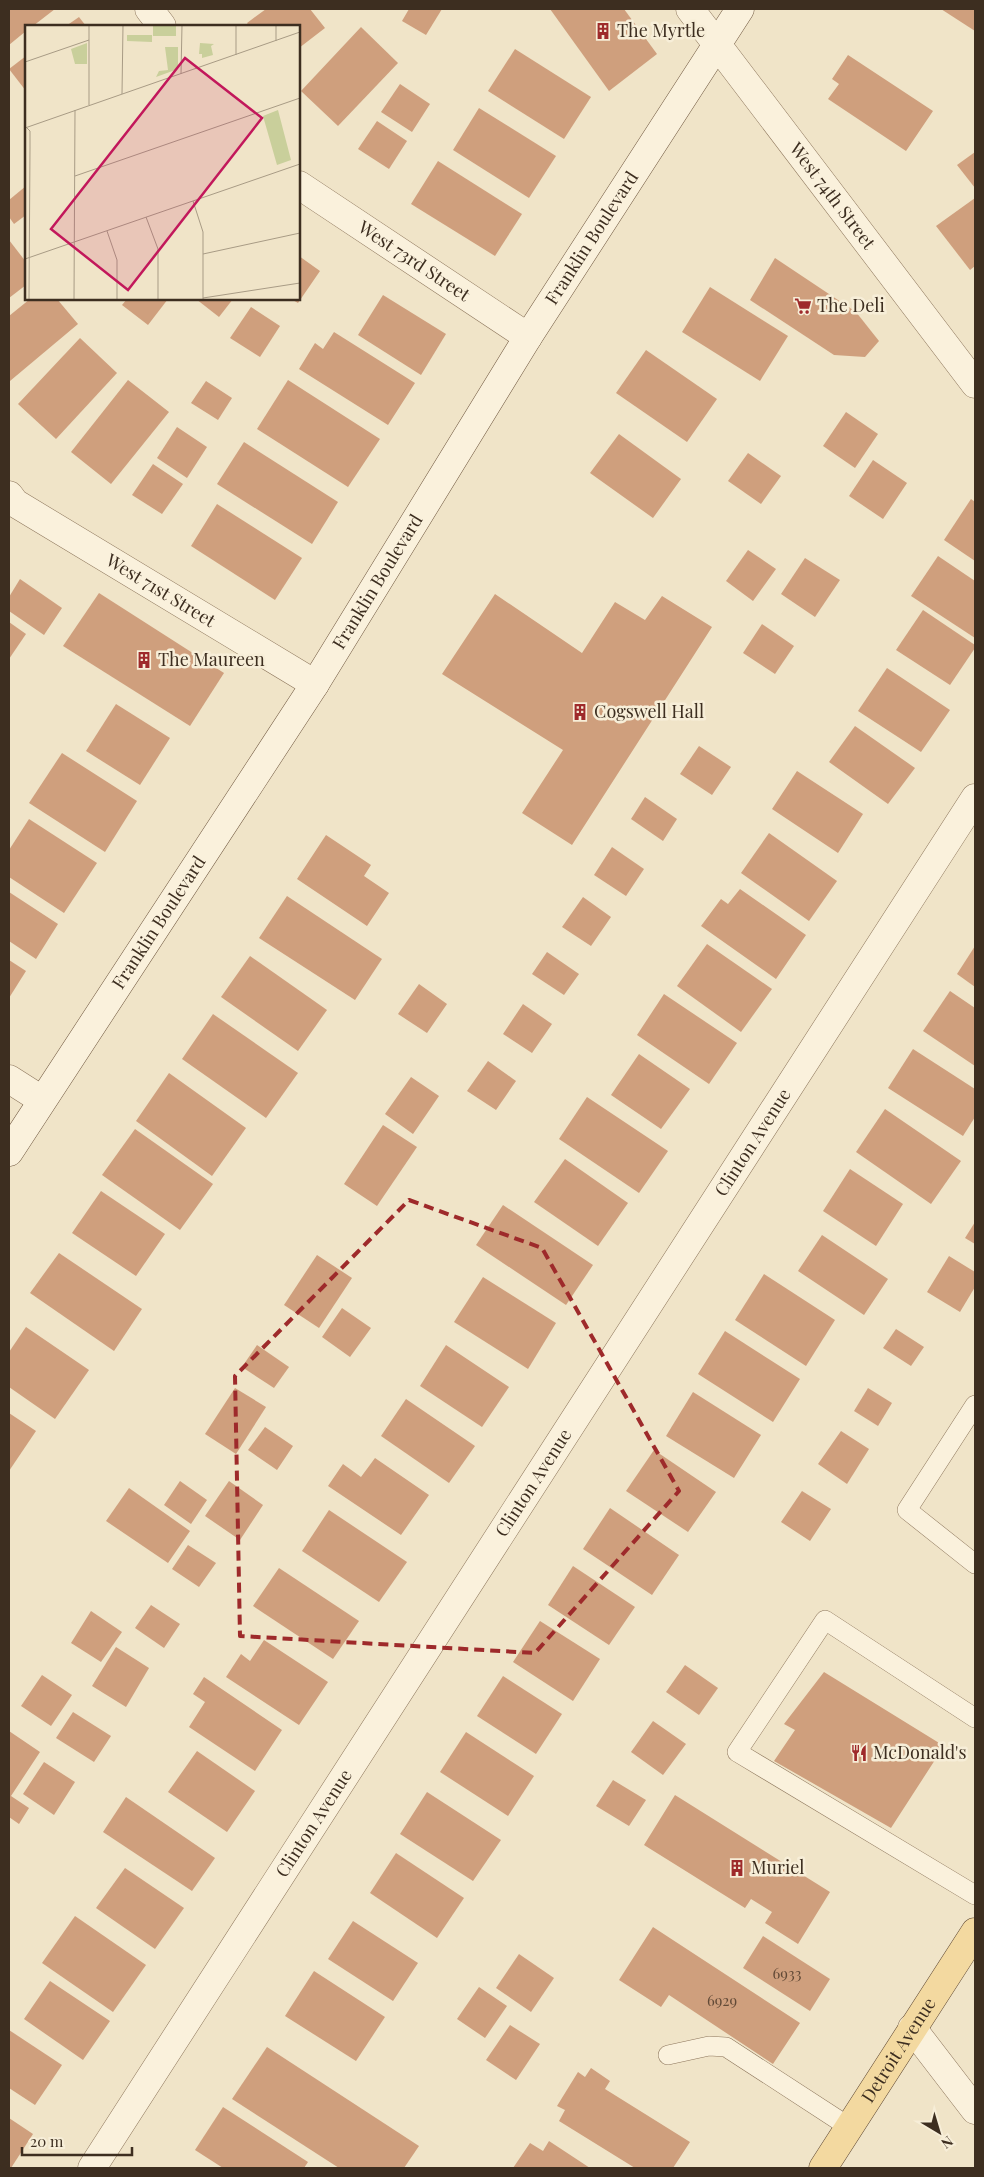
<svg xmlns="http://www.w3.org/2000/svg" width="984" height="2177" viewBox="0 0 984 2177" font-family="'Playfair Display',serif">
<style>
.building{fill:#cf9f7d}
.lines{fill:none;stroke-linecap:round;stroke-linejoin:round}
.lane-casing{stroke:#8d765c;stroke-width:20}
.street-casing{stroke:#8d765c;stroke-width:29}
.secondary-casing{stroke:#6f573f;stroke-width:29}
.primary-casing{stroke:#5b4430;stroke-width:29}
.lane{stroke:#faf1dc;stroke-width:19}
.street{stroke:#faf1dc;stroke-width:28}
.secondary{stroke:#faf1dc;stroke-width:28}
.primary{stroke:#f3d9a0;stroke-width:28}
.marked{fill:none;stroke:#9e2a2b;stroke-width:4;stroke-dasharray:10 6;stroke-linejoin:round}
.labels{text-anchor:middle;stroke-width:5;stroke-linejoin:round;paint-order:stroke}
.number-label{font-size:15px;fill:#624a37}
.poi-label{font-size:18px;fill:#3d2e20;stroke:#f7eed8;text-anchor:start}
.street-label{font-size:18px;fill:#3d2e20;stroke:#f7eed8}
.inset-road{fill:none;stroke:#a89b85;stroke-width:1}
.view{fill:#c2185b;fill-opacity:0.15;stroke:#c2185b;stroke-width:2.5}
.inset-edge{fill:none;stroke:#3d2e20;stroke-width:2.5}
</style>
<rect width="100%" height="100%" fill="#f0e4c8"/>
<g class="building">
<polygon points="9,9 55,9 33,26 26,26 26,31 9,45"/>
<polygon points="266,9 310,9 325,28 299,48 299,26 249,26 247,23"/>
<polygon points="409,9 442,9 426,35 402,21"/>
<polygon points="550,9 624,9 657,54 609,91"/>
<polygon points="941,9 975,9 975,31"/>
<polygon points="79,17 86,26 66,26"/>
<polygon points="361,27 398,63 338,126 301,91"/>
<polygon points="515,49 591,97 564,139 488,91"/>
<polygon points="848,55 933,111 906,151 828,99 839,84 832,79"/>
<polygon points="26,56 26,91 9,69"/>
<polygon points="400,84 430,104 412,132 381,112"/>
<polygon points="479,108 556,156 529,198 453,150"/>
<polygon points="377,121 407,141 389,169 358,149"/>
<polygon points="975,152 975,188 957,165"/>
<polygon points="438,161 522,214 495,256 411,204"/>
<polygon points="26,186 26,215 14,224 9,217 9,200"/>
<polygon points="975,198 975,266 970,270 936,226"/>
<polygon points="9,240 26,262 26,285 9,298"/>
<polygon points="299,256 320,271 298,303 291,299 299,299"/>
<polygon points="775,258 856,312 879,341 865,357 834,355 750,300"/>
<polygon points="710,287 788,336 760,381 682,332"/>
<polygon points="383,295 446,334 421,375 358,335"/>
<polygon points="30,299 57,299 78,324 10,381 9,316"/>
<polygon points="127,299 168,299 148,325 122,305"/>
<polygon points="196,299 233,299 219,317"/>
<polygon points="251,307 280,326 260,357 230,338"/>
<polygon points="334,332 415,383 388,425 299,369 315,343 323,349"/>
<polygon points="80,338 117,373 56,439 18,404"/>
<polygon points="646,350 717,399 687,442 616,393"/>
<polygon points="128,380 169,412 111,484 71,452"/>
<polygon points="288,380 380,439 348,487 257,429"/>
<polygon points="206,381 232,398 218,420 191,403"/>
<polygon points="846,412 878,434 855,468 823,446"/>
<polygon points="177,427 207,447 187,478 157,458"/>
<polygon points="619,434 681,479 653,518 590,473"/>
<polygon points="244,442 338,502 312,544 217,484"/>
<polygon points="748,453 781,476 761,504 728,481"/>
<polygon points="873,460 907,483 883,519 849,496"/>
<polygon points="153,464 183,484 162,514 132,495"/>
<polygon points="971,499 975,502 975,561 944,540"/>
<polygon points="217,504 302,558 275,600 191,546"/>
<polygon points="748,550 776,569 753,601 726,581"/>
<polygon points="938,556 975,581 975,638 911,596"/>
<polygon points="805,558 840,580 815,617 781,594"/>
<polygon points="20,579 62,608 44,635 9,611 9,597"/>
<polygon points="99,593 224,673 190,726 63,646"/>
<polygon points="495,594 582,653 615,602 645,620 662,596 712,627 572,845 522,813 563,750 442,674"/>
<polygon points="923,610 975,645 975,648 950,685 896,650"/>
<polygon points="9,622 26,634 9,659"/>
<polygon points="762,624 794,646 775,674 743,653"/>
<polygon points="887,668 950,710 921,752 858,711"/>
<polygon points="116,704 170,738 140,785 86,751"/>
<polygon points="855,726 915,768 888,804 829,762"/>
<polygon points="699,746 731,767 712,795 680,774"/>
<polygon points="62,753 137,801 105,852 29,803"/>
<polygon points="797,771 863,814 838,853 772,809"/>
<polygon points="645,797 677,819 663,841 631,819"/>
<polygon points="29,819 97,863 64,913 9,877 9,850"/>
<polygon points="769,833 837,881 809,921 741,873"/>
<polygon points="326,835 371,865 364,876 389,893 367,926 297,879"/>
<polygon points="612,847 644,869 626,896 594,875"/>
<polygon points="740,889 806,935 776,979 701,926 721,899 728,904"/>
<polygon points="9,892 58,924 36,959 9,941"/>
<polygon points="287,896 382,959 355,1000 259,938"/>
<polygon points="583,897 611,917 591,946 562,927"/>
<polygon points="707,944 772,989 741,1032 677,986"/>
<polygon points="975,946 975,987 957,974"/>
<polygon points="547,952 579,974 564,995 532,974"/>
<polygon points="250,956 327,1010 298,1051 221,997"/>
<polygon points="9,960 26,971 9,998"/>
<polygon points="419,984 447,1004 427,1033 398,1014"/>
<polygon points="950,991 975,1008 975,1066 923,1031"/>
<polygon points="664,994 737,1043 709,1084 637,1035"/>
<polygon points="523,1004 552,1024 532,1053 503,1034"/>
<polygon points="213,1014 298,1073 266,1118 182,1059"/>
<polygon points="913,1049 975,1089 975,1117 963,1136 888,1088"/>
<polygon points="639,1054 690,1089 661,1129 611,1095"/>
<polygon points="488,1061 516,1081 496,1110 467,1091"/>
<polygon points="169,1073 246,1128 212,1176 136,1121"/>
<polygon points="411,1077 439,1096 413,1134 385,1114"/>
<polygon points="587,1097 668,1151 639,1193 559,1139"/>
<polygon points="885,1109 961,1161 931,1204 856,1152"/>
<polygon points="383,1125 417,1147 377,1206 344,1184"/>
<polygon points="135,1129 213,1184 180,1230 102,1175"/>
<polygon points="565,1159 628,1203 598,1246 534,1202"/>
<polygon points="850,1169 903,1204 876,1246 823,1211"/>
<polygon points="101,1191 165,1234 136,1276 72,1233"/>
<polygon points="503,1205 593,1265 566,1305 476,1245"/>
<polygon points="975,1222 975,1244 965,1238"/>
<polygon points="822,1235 888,1279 864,1315 798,1271"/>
<polygon points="59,1253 142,1309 114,1351 30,1293"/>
<polygon points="317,1255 352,1278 319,1328 284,1305"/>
<polygon points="949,1256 975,1272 975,1287 960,1312 927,1292"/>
<polygon points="764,1274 835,1320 806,1366 735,1320"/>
<polygon points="483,1277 556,1323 528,1369 454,1322"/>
<polygon points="342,1308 371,1328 350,1357 322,1337"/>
<polygon points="26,1327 89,1370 55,1419 9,1387 9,1352"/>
<polygon points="896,1329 924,1347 911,1366 883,1348"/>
<polygon points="725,1331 800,1379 773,1422 698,1374"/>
<polygon points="257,1345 289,1367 274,1388 242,1367"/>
<polygon points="446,1345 509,1387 482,1427 420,1386"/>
<polygon points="235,1388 266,1407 236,1454 205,1434"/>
<polygon points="868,1388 892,1403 878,1426 854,1411"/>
<polygon points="693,1392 761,1435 734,1478 666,1436"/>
<polygon points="406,1399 475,1446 449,1483 381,1436"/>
<polygon points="9,1413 36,1431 9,1471"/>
<polygon points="265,1427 293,1446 277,1470 248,1450"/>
<polygon points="841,1431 869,1449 847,1484 818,1464"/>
<polygon points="654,1450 716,1492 688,1532 626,1491"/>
<polygon points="375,1458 429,1495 401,1535 328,1486 343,1464 361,1477"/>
<polygon points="180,1481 207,1500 191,1524 164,1505"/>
<polygon points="229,1481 263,1505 240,1540 205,1516"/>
<polygon points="129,1488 190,1531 168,1563 106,1521"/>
<polygon points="802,1491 831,1509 810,1541 781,1522"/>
<polygon points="610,1508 679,1555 652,1595 583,1549"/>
<polygon points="329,1510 407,1562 379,1602 302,1551"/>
<polygon points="188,1545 216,1563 199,1587 172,1569"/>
<polygon points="573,1566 635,1607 609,1645 548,1605"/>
<polygon points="279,1568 359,1621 333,1659 253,1606"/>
<polygon points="151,1605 180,1624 164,1648 135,1628"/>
<polygon points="91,1611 122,1632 101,1662 71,1643"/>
<polygon points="540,1621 600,1659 573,1701 513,1662"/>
<polygon points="264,1640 328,1682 299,1725 226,1677 241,1654 250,1661"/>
<polygon points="116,1647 149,1668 126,1707 92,1686"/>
<polygon points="685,1665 718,1688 699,1715 666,1692"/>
<polygon points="824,1672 944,1746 891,1828 774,1761 795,1730 784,1724"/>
<polygon points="42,1675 72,1695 51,1726 21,1706"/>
<polygon points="503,1676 562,1714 536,1754 477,1716"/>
<polygon points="204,1677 282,1730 255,1771 189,1727 205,1702 193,1694"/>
<polygon points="73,1712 111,1736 94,1762 56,1738"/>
<polygon points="653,1721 686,1744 663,1775 631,1752"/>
<polygon points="9,1731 40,1752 11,1796 29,1808 19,1824 9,1817"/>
<polygon points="466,1732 534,1776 508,1816 440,1772"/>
<polygon points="197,1751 255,1791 227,1832 168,1792"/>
<polygon points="44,1762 75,1782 54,1815 23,1794"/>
<polygon points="613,1780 646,1800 629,1826 596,1806"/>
<polygon points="427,1792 501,1840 473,1881 400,1834"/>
<polygon points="675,1795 830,1892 798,1944 765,1923 772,1912 751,1899 745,1908 644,1845"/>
<polygon points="126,1797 215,1858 192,1891 103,1832"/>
<polygon points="396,1853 464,1898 437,1938 370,1893"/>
<polygon points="125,1868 184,1908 155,1949 96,1908"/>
<polygon points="75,1916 146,1965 113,2012 42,1963"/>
<polygon points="353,1921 418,1963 393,2001 328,1959"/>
<polygon points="653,1927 800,2023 773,2064 669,1995 661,2007 619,1980"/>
<polygon points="763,1936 830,1979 810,2011 743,1968"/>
<polygon points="519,1954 554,1978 531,2012 496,1988"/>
<polygon points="314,1971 385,2017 356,2061 285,2016"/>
<polygon points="50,1981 110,2021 83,2060 24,2019"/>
<polygon points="479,1987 507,2006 485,2038 457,2019"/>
<polygon points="510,2025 540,2044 516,2080 486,2060"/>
<polygon points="9,2030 62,2065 35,2105 9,2088"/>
<polygon points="267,2047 419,2146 404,2168 339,2168 232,2099"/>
<polygon points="591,2068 610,2081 605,2089 690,2142 673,2168 635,2168 559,2121 565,2110 557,2106 578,2072 585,2077"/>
<polygon points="223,2107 308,2162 304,2168 223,2168 195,2150"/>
<polygon points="9,2118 33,2134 11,2168 9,2168"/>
<polygon points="549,2141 590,2168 513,2168 530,2143 543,2151"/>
</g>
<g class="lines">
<g class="lane-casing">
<g id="lane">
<polyline points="975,1405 907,1510 975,1564"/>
<polyline points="975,1718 825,1620 737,1752 975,1895"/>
<polyline points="668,2055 709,2046 726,2047 849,2127"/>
</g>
</g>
<g class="street-casing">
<g id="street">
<polyline points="149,9 162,26"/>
<path id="s1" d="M690,9L975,384"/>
<path id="s2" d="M299,185L528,337"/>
<path id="s3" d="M9,495L15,503L315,684"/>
<polyline points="9,1079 42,1100"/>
<polyline points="912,2028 975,2110"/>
<path id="s4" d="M92,2168L975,798"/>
</g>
</g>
<g class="secondary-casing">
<g id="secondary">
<path id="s5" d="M9,1152L315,684L528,337L740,9"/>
</g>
</g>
<g class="primary-casing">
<g id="primary">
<path id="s6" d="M823,2168L975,1932"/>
</g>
</g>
<use href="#lane" class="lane"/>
<use href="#street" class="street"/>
<use href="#secondary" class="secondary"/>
<use href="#primary" class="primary"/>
</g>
<path class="marked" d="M409,1200L542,1248L679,1491L535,1653L240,1636L235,1376Z"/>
<defs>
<g id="building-bare" transform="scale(1.35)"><path d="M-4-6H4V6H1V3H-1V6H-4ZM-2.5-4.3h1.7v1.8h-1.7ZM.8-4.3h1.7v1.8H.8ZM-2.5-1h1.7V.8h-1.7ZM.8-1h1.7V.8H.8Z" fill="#9e2a2b" stroke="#f7eed8" stroke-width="2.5" paint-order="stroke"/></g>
<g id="supermarket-bare" transform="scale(1.35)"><path d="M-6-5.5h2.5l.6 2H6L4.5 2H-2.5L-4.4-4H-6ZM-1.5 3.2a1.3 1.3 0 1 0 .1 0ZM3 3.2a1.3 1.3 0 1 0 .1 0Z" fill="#9e2a2b" stroke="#f7eed8" stroke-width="2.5" paint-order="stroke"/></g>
<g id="restaurant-bare" transform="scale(1.35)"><path d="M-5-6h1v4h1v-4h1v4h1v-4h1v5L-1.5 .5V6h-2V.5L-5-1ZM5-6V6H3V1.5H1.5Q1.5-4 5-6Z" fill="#9e2a2b" stroke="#f7eed8" stroke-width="2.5" paint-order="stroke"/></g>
</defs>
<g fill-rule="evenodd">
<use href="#building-bare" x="603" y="31"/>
<use href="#supermarket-bare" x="803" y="306"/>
<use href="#building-bare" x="144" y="660"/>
<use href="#building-bare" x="580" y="712"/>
<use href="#restaurant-bare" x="859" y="1753"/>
<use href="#building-bare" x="737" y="1868"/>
</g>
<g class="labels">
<g class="number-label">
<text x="787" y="1979">6933</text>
<text x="722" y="2006">6929</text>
</g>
<g class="poi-label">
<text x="617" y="37">The Myrtle</text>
<text x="817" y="312">The Deli</text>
<text x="158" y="666">The Maureen</text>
<text x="594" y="718">Cogswell Hall</text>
<text x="873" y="1759">McDonald's</text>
<text x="751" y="1874">Muriel</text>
</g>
<g class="street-label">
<text dy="6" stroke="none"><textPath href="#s1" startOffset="235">West 74th Street</textPath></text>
<text dy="6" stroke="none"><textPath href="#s5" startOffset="1084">Franklin Boulevard</textPath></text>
<text dy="6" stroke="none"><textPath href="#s2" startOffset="138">West 73rd Street</textPath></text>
<text dy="6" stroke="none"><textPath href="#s5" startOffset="679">Franklin Boulevard</textPath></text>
<text dy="6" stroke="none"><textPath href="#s3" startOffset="180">West 71st Street</textPath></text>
<text dy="6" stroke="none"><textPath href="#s5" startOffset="274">Franklin Boulevard</textPath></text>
<text dy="6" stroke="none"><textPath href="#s4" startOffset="1220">Clinton Avenue</textPath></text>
<text dy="6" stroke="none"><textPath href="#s4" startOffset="815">Clinton Avenue</textPath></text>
<text dy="6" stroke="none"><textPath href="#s4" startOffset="410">Clinton Avenue</textPath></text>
<text dy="6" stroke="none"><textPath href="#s6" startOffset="140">Detroit Avenue</textPath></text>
</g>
</g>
<g transform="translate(25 25)">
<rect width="275" height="275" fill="#f0e4c8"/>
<path d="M128,0H151V11H128ZM102,10H127V17L102,16ZM62,18V39H50L46,24ZM175,18L189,19L186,21L188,30L177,33V29H174ZM140,22H153V44L131,52L134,46L143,45ZM253,85L266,135L252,140L238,91Z" fill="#c9cf9b"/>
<path class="inset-road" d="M251,0V16M211,30V0M0,37L64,15M156,49L157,0M97,69L98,0M64,80V0M0,101L5,106V122L4,275M0,103L275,7M50,151L275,73M168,176L178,207V275M121,192L133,224V275M82,206L92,235V275M178,229L275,208M0,234L275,139M178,273L275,258M49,275L50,85"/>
<path class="view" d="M160,33L237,93L103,265L26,204Z"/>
<rect width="275" height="275" class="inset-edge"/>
</g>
<rect width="984" height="2177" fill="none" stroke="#3d2e20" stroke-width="20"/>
<g transform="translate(939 2132) rotate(142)" stroke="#f7eed8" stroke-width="4" paint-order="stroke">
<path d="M0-4L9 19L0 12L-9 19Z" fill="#3d2e20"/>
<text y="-8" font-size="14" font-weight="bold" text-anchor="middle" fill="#3d2e20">N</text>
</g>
<path d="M22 2147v8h110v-8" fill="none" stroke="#3d2e20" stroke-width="2.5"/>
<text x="30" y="2147" font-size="15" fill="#3d2e20" stroke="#f7eed8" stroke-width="4" paint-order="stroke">20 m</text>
</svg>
